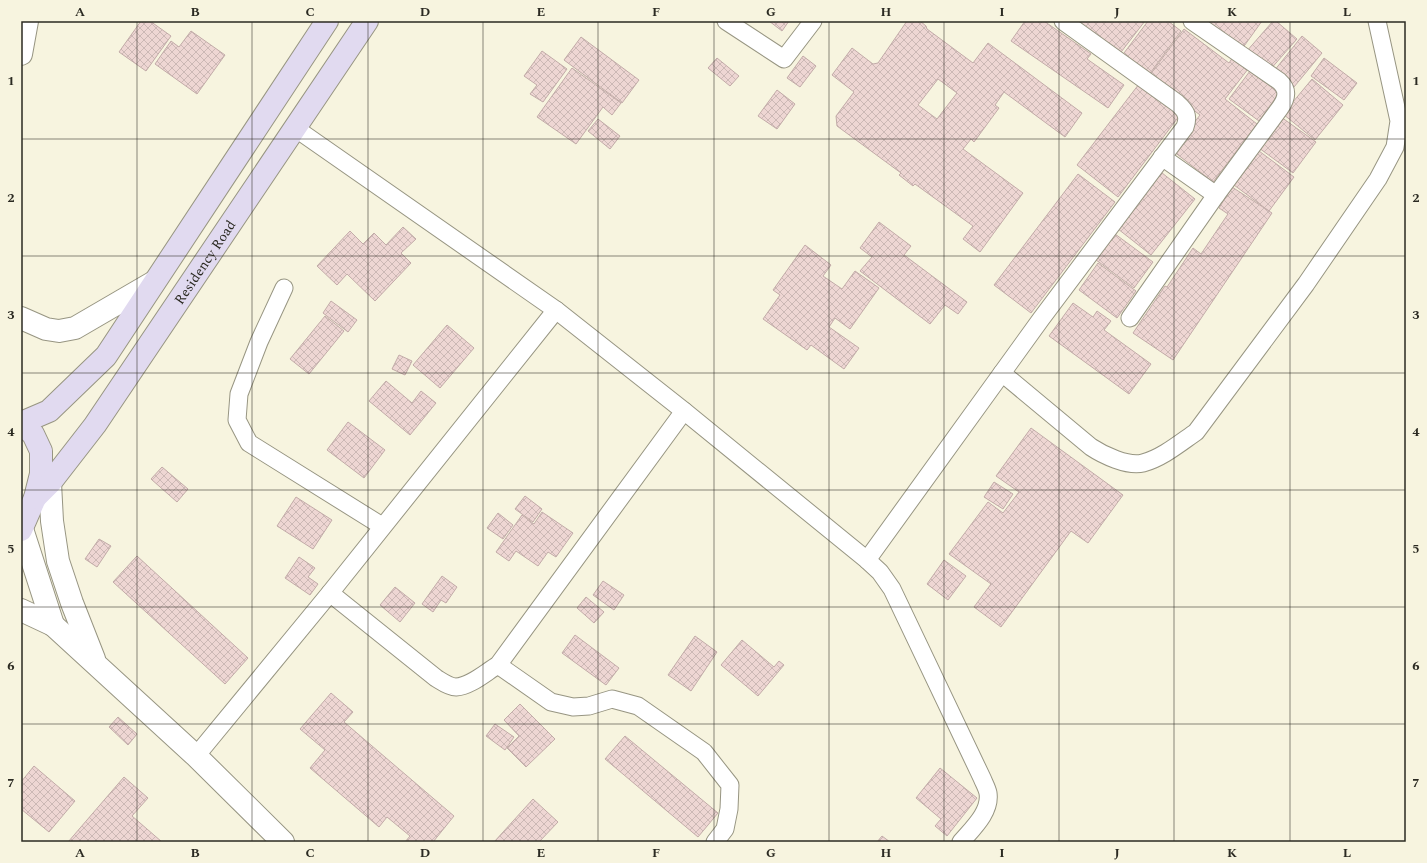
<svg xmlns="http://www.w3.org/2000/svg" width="1427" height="863" viewBox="0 0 1427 863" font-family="Spectral,serif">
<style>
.building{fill:url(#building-cross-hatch);stroke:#c2aba8;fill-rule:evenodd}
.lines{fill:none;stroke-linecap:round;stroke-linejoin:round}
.minor-casing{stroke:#979582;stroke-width:19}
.tertiary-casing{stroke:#979582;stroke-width:24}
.secondary-casing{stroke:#979582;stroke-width:24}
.minor{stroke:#fff;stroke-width:17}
.tertiary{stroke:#fff;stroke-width:22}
.secondary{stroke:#e1daf0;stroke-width:22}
.grid{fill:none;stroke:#2b2a22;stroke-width:1;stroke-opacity:0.55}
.labels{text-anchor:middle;stroke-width:3;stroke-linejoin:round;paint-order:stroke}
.street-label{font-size:14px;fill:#2b2a22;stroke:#f7f4df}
.neatline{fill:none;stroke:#2b2a22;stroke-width:1.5}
.grid-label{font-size:13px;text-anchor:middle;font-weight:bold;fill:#2b2a22}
</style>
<defs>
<pattern id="building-cross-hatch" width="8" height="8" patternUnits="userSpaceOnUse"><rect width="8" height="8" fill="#eed6d3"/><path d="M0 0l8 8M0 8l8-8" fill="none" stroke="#ccb8b5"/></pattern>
</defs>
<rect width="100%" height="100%" fill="#f7f4df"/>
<g class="building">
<polygon points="141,21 150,21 171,36 146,71 119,52"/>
<polygon points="769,21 789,21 782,31"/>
<path d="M907,21H920L926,26L927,29L973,63L988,43L1082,113L1065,137L1004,92L995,105L999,108L974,142L971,139L963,149L1023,193L980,252L963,239L973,226L915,184L913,186L899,175L901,173L837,126L836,116L854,92L832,75L852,48L873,64L878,63ZM938,79L957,93L937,119L918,105Z"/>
<polygon points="1025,21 1044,21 1091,54 1087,59 1124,85 1108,108 1011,41"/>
<polygon points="1072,21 1145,21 1118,56"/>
<polygon points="1148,21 1168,21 1181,31 1148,76 1121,57"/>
<polygon points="1202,21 1262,21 1242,49"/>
<polygon points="1273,21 1276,21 1297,39 1269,71 1246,52"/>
<polygon points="1184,29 1229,63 1233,57 1248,69 1225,99 1257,124 1213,182 1173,151 1200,115 1149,76"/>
<polygon points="191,31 225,55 197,94 155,64 171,41 179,47"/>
<polygon points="1302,36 1322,53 1294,87 1274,71"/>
<polygon points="581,37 639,80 622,103 564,60"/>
<polygon points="542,51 567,69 543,102 530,94 537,85 524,76"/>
<polygon points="803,56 816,66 800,87 787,78"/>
<polygon points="717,58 739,76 730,86 708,68"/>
<polygon points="1324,58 1357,83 1344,100 1311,76"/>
<polygon points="572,68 621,103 612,115 603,107 576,144 537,117"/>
<polygon points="1250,71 1279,93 1259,121 1229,99"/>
<polygon points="1312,79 1343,105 1315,140 1283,114"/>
<polygon points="1139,84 1180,115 1118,197 1077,165"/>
<polygon points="777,90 795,104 777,129 758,116"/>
<polygon points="1281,117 1316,142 1293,173 1259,148"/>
<polygon points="598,119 620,136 610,149 588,131"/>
<polygon points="1259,151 1294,177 1269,211 1234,185"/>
<polygon points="1157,169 1195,199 1151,255 1113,225"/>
<polygon points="1078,174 1115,202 1031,313 994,285"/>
<polygon points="1232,187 1272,213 1173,360 1133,333 1165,286 1167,287 1193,248 1201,254 1228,214 1219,208"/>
<polygon points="879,222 911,246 904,255 967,302 958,314 945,305 930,324 860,271 872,257 860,248"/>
<polygon points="403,227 416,239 401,253 411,263 375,301 347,274 337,285 317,266 350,231 363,244 374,233 386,245"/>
<polygon points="1111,231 1153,262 1134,288 1092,257"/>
<polygon points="805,245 831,265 823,276 842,289 855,271 879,288 850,329 835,318 829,327 859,348 844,369 811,345 807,350 763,319 780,295 773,290"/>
<polygon points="1098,263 1136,291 1117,318 1079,290"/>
<polygon points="331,301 357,320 348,332 323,313"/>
<polygon points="1073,303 1093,317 1097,311 1111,321 1104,330 1151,364 1129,394 1049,336"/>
<polygon points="325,316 344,331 309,374 290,359"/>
<polygon points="447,325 474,348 440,388 413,365"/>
<polygon points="399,355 412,361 405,375 392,369"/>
<polygon points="386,381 412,403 421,391 436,403 410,435 369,401"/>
<polygon points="348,422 385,450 364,478 327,450"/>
<polygon points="1031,428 1123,495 1088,543 1071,531 1001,627 974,607 991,584 949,554 988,502 1003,513 1019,492 996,476"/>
<polygon points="162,467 188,489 177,502 151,479"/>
<polygon points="994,482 1013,494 1003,509 984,497"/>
<polygon points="525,496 542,509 533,522 515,509"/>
<polygon points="296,497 332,520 313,549 277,526"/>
<polygon points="542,512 573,533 556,557 548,552 538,566 516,551 509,561 496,552 522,515 534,524"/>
<polygon points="498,513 513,525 503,539 487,528"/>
<polygon points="99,539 111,546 97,567 85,559"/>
<polygon points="137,556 248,658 225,684 113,582"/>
<polygon points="299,557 315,568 308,577 318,584 310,595 285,578"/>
<polygon points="944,560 966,576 948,600 927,584"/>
<polygon points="442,576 457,587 446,603 441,600 433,612 422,604"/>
<polygon points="603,581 624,595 614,610 593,595"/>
<polygon points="395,587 415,603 400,622 380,605"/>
<polygon points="586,597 604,612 594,623 577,608"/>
<polygon points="575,635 619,668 606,685 562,653"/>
<polygon points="695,636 717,652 691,691 668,675"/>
<polygon points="742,640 774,667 779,661 784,665 758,696 721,665"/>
<polygon points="331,693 353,712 344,722 454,816 433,842 405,842 410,836 387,817 379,827 310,768 325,750 300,729"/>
<polygon points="520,704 555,739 526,767 507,748 519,736 504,720"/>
<polygon points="118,717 137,734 128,745 109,727"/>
<polygon points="495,724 514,737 505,750 486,736"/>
<polygon points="625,736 718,813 698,837 605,759"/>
<polygon points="34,766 75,801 49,832 21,809 21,782"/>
<polygon points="940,768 977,798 947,836 935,826 941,819 916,798"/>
<polygon points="124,777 148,798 132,816 162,842 68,842"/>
<polygon points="533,799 558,822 539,842 494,842"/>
<polygon points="882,836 890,842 877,842"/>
</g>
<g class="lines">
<g class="minor-casing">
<g id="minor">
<polyline points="726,21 784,59 813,21"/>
<path d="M295,128L556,310L684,411L867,560L880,572L892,589L982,778C984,783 987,788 988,793C991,812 972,829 961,842"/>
<polyline points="1162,157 1216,195"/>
<polyline points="284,288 259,342 239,394 237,420 249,443 382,526"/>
<path d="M1130,318L1216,195L1280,108C1287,98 1289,90 1279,81L1192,21"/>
<path d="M1002,373L1091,447C1103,455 1128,467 1143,463C1162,458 1180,443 1196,432L1306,284L1378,179L1395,147L1399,121L1377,21"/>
<path d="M867,560L1041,319L1185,127C1189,116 1186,111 1177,103L1063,21"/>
<path d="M330,593L436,678C441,681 449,687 456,687C471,686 486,672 498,665L684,411"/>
<polyline points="498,665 551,702 573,707 589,706 612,699 638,706 704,752 730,785 729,809 725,829 715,842"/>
<polyline points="196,756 330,593 556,310"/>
</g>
</g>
<g class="tertiary-casing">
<g id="tertiary">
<polyline points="21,54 27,21"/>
<polyline points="21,318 46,329 59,331 75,328 154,282"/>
<polyline points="50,483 52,521 58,561 72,603 94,659"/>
<polyline points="22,529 53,625"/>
<polyline points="21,610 53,625 196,756 283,842"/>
</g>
</g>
<g class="secondary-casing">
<g id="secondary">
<polyline points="21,423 49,411 106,356 327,21"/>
<polyline points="21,424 33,434 41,451 41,474 35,498 21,530"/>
<path id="s1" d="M35,498L50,483L95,425L367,21"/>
</g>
</g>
<use href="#minor" class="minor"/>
<use href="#tertiary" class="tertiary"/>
<use href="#secondary" class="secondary"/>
</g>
<path class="grid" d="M137,21V842M252,21V842M368,21V842M483,21V842M598,21V842M714,21V842M829,21V842M944,21V842M1059,21V842M1174,21V842M1290,21V842M21,139H1406M21,256H1406M21,373H1406M21,490H1406M21,607H1406M21,724H1406"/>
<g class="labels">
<g class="street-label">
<text dy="5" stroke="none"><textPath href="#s1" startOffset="291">Residency Road</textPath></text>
</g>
</g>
<rect width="1427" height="863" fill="none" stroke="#f7f4df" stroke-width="44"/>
<rect x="22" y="22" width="1383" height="819" class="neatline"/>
<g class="grid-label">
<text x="80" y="16">A</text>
<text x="195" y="16">B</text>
<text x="310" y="16">C</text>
<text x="425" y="16">D</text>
<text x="541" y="16">E</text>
<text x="656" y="16">F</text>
<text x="771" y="16">G</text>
<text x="886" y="16">H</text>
<text x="1002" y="16">I</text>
<text x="1117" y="16">J</text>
<text x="1232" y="16">K</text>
<text x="1347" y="16">L</text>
<text x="11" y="85">1</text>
<text x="1416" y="85">1</text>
<text x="11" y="202">2</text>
<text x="1416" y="202">2</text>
<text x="11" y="319">3</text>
<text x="1416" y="319">3</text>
<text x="11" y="436">4</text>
<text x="1416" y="436">4</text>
<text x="11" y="553">5</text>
<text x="1416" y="553">5</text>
<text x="11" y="670">6</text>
<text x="1416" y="670">6</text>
<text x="11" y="787">7</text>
<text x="1416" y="787">7</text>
<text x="80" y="857">A</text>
<text x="195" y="857">B</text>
<text x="310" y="857">C</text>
<text x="425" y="857">D</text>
<text x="541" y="857">E</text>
<text x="656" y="857">F</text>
<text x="771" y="857">G</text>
<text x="886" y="857">H</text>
<text x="1002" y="857">I</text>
<text x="1117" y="857">J</text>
<text x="1232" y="857">K</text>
<text x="1347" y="857">L</text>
</g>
</svg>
